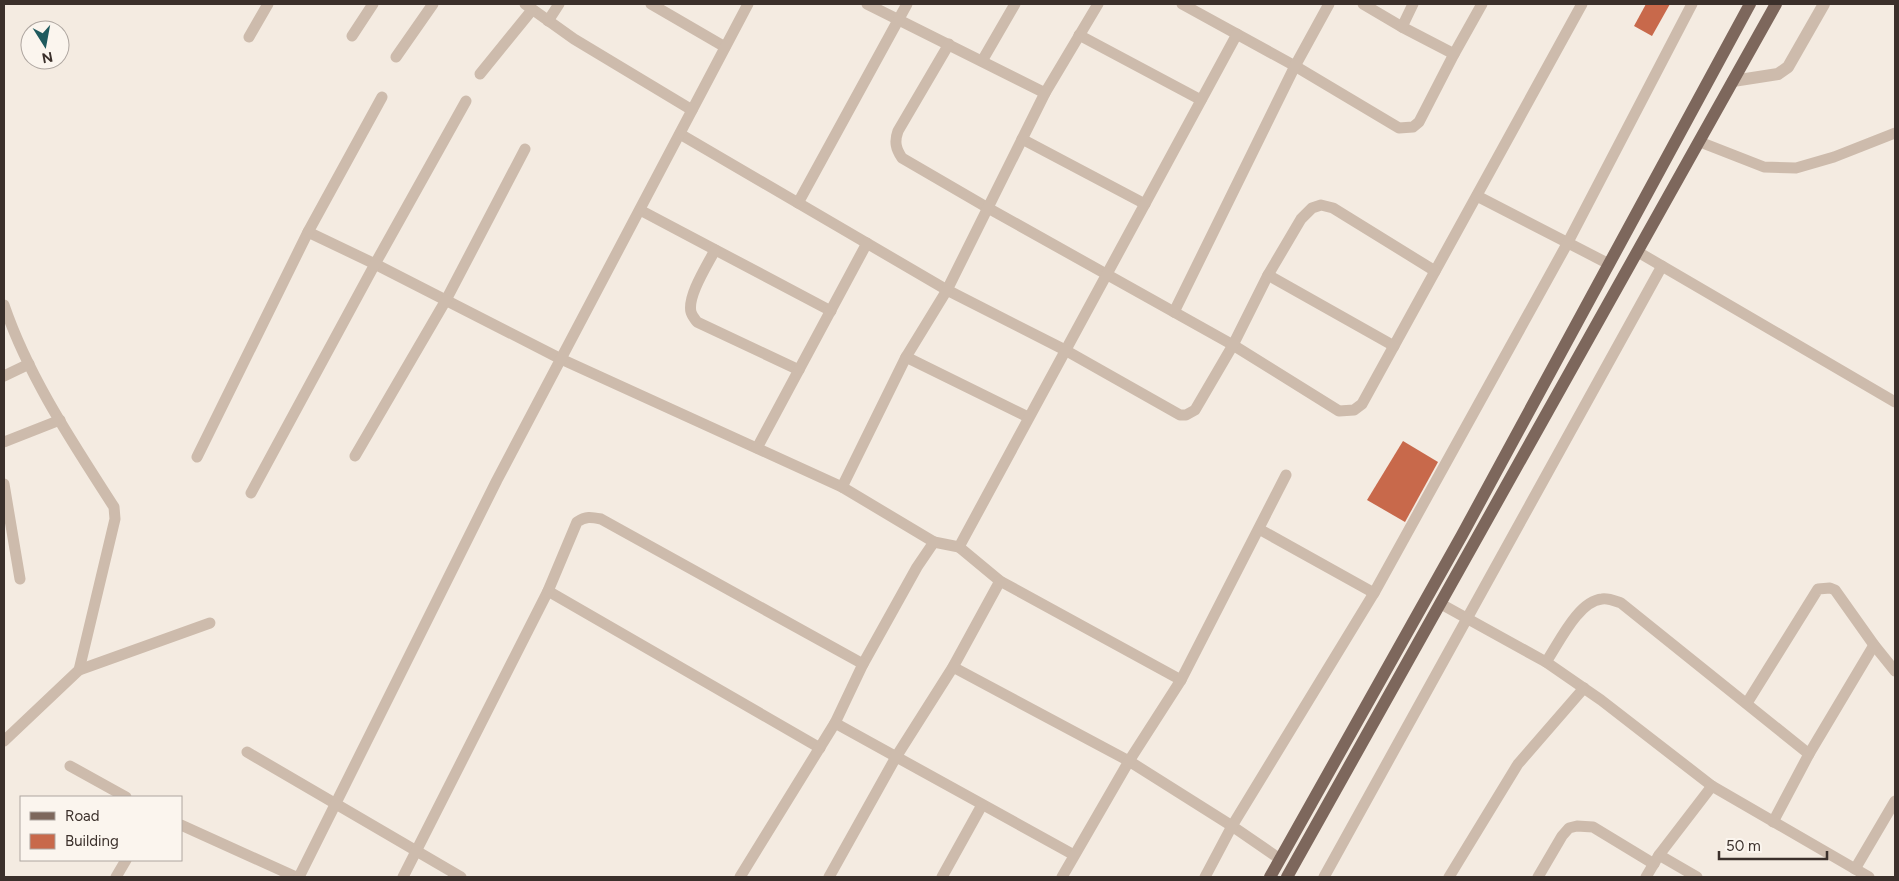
<svg xmlns="http://www.w3.org/2000/svg" width="1899" height="881" viewBox="0 0 1899 881" font-family="Figtree,sans-serif">
<style>
.building{fill:#c8694b}
.lines{fill:none;stroke-linecap:round;stroke-linejoin:round}
.minor{stroke:#cdbbac;stroke-width:11}
.tertiary{stroke:#cdbbac;stroke-width:12}
.primary{stroke:#7d675c;stroke-width:12}
</style>
<rect width="100%" height="100%" fill="#f4ebe1"/>
<g class="building">
<polygon points="1646,4 1670,4 1652,36 1634,26"/>
<polygon points="1403,441 1438,462 1405,522 1367,500"/>
</g>
<g class="lines">
<g class="minor">
<polyline points="525,4 574,39 692,110"/>
<polyline points="651,4 725,47"/>
<polyline points="867,4 1045,93"/>
<polyline points="1182,4 1295,66 1399,128 1413,127 1419,122 1454,54"/>
<polyline points="1363,4 1402,27 1454,54 1482,4"/>
<polyline points="548,21 559,4"/>
<polyline points="1402,27 1413,4"/>
<polyline points="1079,35 1201,100"/>
<polyline points="352,36 373,4"/>
<polyline points="249,37 268,4"/>
<path d="M949,44L898,131C894,142 896,149 902,158L988,208L1233,345L1339,411L1354,410L1362,404L1582,4"/>
<polyline points="396,57 433,4"/>
<polyline points="982,61 1015,4"/>
<polyline points="480,74 532,10"/>
<polyline points="680,134 947,290 1065,350 1180,415 1186,415 1195,410 1233,345 1268,275 1301,219 1312,208 1321,205 1333,208 1435,271"/>
<polyline points="1022,139 1145,204"/>
<polyline points="1700,142 1764,167 1796,168 1834,157 1895,133"/>
<polyline points="1477,196 1609,264"/>
<polyline points="798,203 907,4"/>
<polyline points="640,210 831,311"/>
<polyline points="308,232 375,264 561,359 842,487 934,542"/>
<path d="M715,250C708,264 687,296 691,312C692,316 695,319 697,322L799,370"/>
<polyline points="1638,252 1895,402"/>
<polyline points="1268,275 1394,346"/>
<path d="M4,305C29,378 73,443 114,507L115,519L79,670L4,741"/>
<polyline points="1174,312 1295,66 1329,4"/>
<polyline points="906,357 1028,417"/>
<polyline points="4,376 29,364"/>
<polyline points="4,442 60,420"/>
<polyline points="757,448 867,243"/>
<polyline points="355,456 446,300 525,149"/>
<polyline points="197,457 308,232 382,97"/>
<polyline points="4,484 20,579"/>
<polyline points="842,487 906,357 947,290 1045,93 1098,4"/>
<polyline points="251,493 375,264 466,101"/>
<polyline points="1259,529 1374,593"/>
<polyline points="959,547 1000,581 1181,680"/>
<polyline points="548,591 820,748"/>
<polyline points="1441,604 1546,662 1601,700 1712,786"/>
<path d="M1546,662C1559,643 1578,601 1602,599C1608,598 1615,601 1621,603L1809,754"/>
<polyline points="863,664 917,567 934,542 959,547 1237,34"/>
<polyline points="953,667 1129,761 1232,826 1280,859"/>
<polyline points="79,670 210,623"/>
<polyline points="1747,703 1818,589 1830,588 1835,590 1874,645 1895,671"/>
<polyline points="247,752 461,877"/>
<polyline points="70,766 126,797"/>
<polyline points="1773,822 1809,754 1874,645"/>
<polyline points="181,825 296,877"/>
<polyline points="1659,855 1712,786 1869,877"/>
<polyline points="1855,869 1895,801"/>
<polyline points="116,877 126,860"/>
<polyline points="299,877 497,480 748,4"/>
<path d="M403,877L548,591L577,522C586,516 591,517 601,519L863,664L835,723"/>
<polyline points="740,877 835,723 1074,855"/>
<polyline points="829,877 896,757 953,667 1000,581"/>
<polyline points="942,877 982,805"/>
<polyline points="1062,877 1129,761 1181,680 1286,475"/>
<polyline points="1205,877 1232,826 1374,593 1567,244 1692,4"/>
<polyline points="1324,877 1662,266"/>
<polyline points="1449,877 1518,764 1584,688"/>
<polyline points="1538,877 1562,836 1569,828 1577,826 1593,827 1654,864"/>
<polyline points="1646,877 1659,855 1697,877"/>
</g>
<polyline class="tertiary" points="1733,81 1778,74 1788,67 1824,4"/>
<g class="primary">
<polyline points="1270,877 1462,535 1750,4"/>
<polyline points="1287,877 1776,4"/>
</g>
</g>
<rect width="1899" height="881" fill="none" stroke="#3b302b" stroke-width="10"/>
<rect x="20" y="796" width="162" height="65" fill="#fbf5ee" stroke="#aea6a0"/>
<rect x="30" y="812" width="25" height="8" fill="#7d675c" stroke="#aea6a0"/>
<text x="65" y="821" font-size="15" fill="#3b302b">Road</text>
<rect x="30" y="834" width="25" height="15" fill="#c8694b" stroke="#aea6a0"/>
<text x="65" y="846" font-size="15" fill="#3b302b">Building</text>
<g transform="translate(45 45) rotate(169)"><circle r="24" fill="#fbf5ee" stroke="#aea6a0"/>
<path d="M0-4L9 19L0 12L-9 19Z" fill="#1f5a5e"/>
<text y="-8" font-size="14" font-weight="bold" text-anchor="middle" fill="#3b302b">N</text>
</g>
<path d="M1719 851v8h108v-8" fill="none" stroke="#3b302b" stroke-width="2.5"/>
<text x="1726" y="851" font-size="15" fill="#3b302b" stroke="#fbf5ee" stroke-width="4" paint-order="stroke">50 m</text>
</svg>
